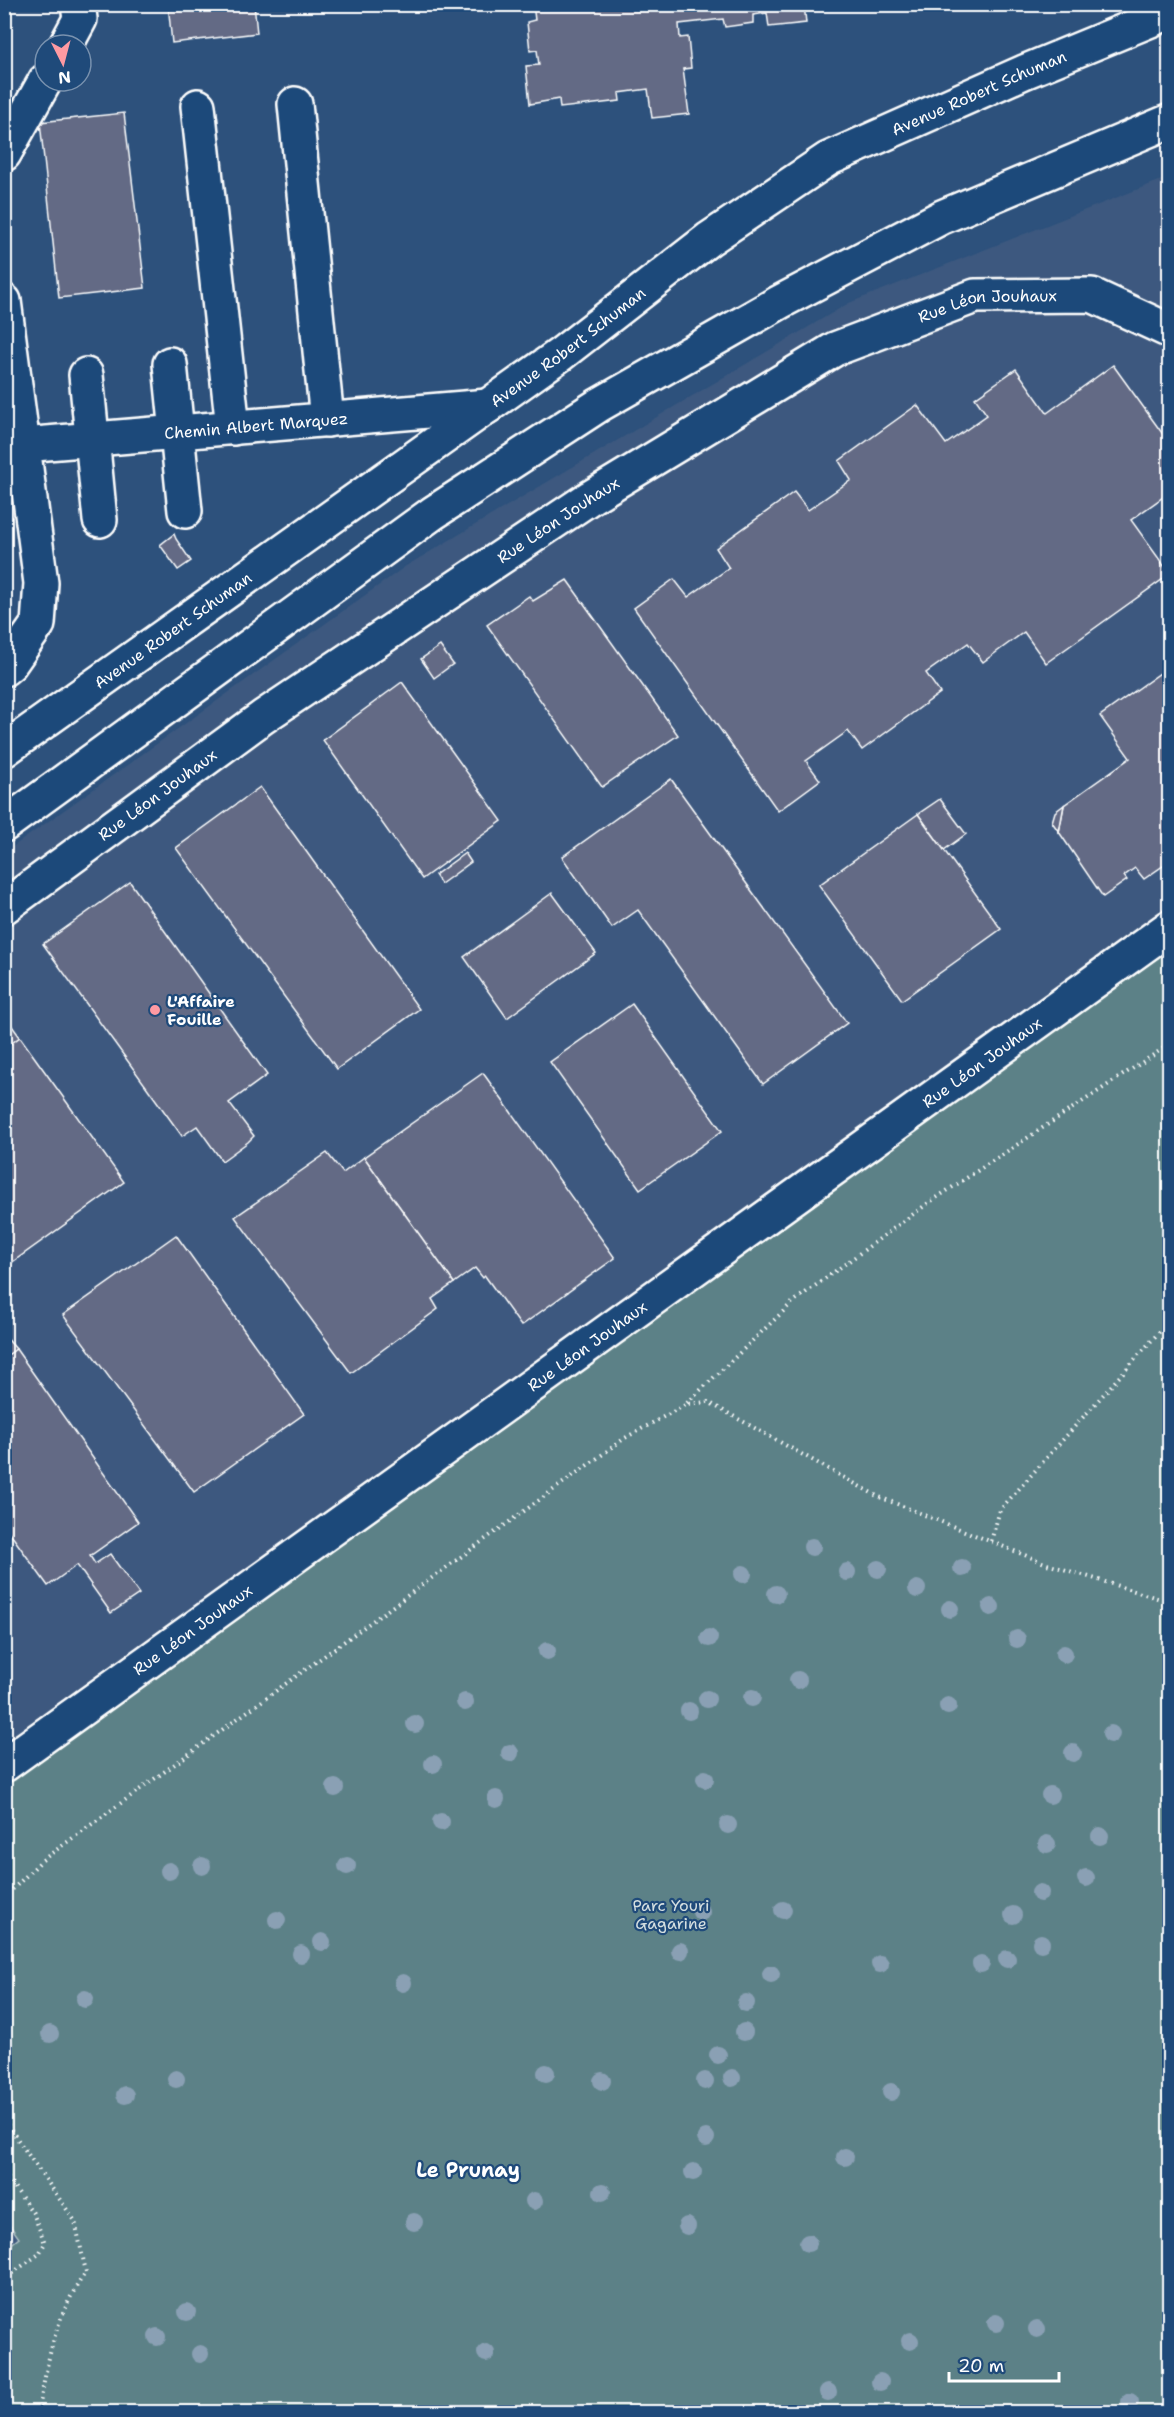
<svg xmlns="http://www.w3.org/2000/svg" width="1174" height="2417" viewBox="0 0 1174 2417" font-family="'Shantell Sans',sans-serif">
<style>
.built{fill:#3d597f}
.green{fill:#5c8187;stroke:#aec0c3;stroke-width:1.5}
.building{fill:#636b85;stroke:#fff;stroke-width:1.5}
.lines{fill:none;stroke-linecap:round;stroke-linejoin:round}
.minor-casing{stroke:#fff;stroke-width:38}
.major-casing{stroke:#fff;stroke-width:38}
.path{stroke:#fff;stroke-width:4;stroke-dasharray:1.5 4.5;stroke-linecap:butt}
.minor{stroke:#1f4a7a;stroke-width:33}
.major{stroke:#1f4a7a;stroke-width:33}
.tree{fill:#8aa0b4}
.poi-dot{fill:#ff9aa2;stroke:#1f4a7a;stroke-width:2}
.labels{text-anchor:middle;stroke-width:4.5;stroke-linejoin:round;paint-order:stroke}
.street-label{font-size:16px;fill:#fff;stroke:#1f4a7a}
.poi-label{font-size:16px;font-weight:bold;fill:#fff;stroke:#1f4a7a;text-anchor:start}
.park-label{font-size:16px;fill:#d6e0e1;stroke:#1f4a7a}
.quarter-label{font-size:20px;font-weight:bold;fill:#fff;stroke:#1f4a7a}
</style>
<rect width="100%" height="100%" fill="#2d517c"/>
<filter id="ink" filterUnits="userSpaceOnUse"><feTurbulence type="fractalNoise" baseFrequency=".0167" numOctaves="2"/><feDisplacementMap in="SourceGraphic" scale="12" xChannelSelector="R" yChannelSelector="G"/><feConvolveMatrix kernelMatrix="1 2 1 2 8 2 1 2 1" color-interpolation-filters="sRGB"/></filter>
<g filter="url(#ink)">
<g class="built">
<polygon points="1169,177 1169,936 1016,1041 5,1787 4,853 406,566 849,303"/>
<polygon points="4,2217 19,2238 5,2249 4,2249"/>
</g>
<polygon class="green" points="1169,936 1169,2412 5,2412 5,2249 19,2238 4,2217 4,1787 1016,1041"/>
<g class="building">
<polygon points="168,4 254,4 257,33 172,43"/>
<polygon points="533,4 804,4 806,23 769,27 767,13 753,15 753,23 725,27 723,19 679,24 680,38 688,37 691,68 683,69 689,114 652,118 648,89 619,93 620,101 560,108 559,99 530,104 526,66 539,65 537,50 530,51 527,22 535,20"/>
<polygon points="124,113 145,288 59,298 40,122"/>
<polygon points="1113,365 1170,444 1170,492 1131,520 1170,574 1046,663 1024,632 983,662 968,643 926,673 940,693 862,750 848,731 806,761 820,780 778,811 634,608 674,579 688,597 729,568 716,548 794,492 808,510 851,480 839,461 917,405 946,444 987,415 975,398 1016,369 1047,413"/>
<polygon points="174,534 176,539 191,561 178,570 160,545"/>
<polygon points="567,580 678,735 602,787 487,625 529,596 533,601"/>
<polygon points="440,646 453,664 434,678 421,659"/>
<polygon points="1170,666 1170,792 1167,794 1170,799 1170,861 1144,879 1135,868 1124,876 1127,880 1103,897 1059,832 1064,805 1130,758 1100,716"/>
<polygon points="402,682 502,821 422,879 323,740"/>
<polygon points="671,779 847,1023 763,1084 638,910 612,928 562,857"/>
<polygon points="260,787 419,1009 337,1069 176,848"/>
<polygon points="940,799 966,834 944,850 918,814"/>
<polygon points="1064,805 1059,832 1052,822 1055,812"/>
<polygon points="918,814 1001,929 902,1000 819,885"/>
<polygon points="465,853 471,862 441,884 435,875"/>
<polygon points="130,882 267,1075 229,1103 254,1136 248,1142 222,1161 197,1126 182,1136 43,944"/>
<polygon points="552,893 596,953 507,1018 464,957"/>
<polygon points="632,1004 722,1131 640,1189 550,1062"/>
<polygon points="4,1015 20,1037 4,1049"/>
<polygon points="20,1037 124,1182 4,1268 4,1049"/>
<polygon points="483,1073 615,1258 521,1326 485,1276 483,1278 475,1268 454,1283 364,1157"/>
<polygon points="327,1153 343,1173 364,1157 454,1283 432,1299 438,1309 351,1373 235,1217"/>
<polygon points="176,1235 304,1414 194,1492 63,1315"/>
<polygon points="4,1335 16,1349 4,1358"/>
<polygon points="16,1349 138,1522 90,1556 95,1564 110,1554 139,1594 111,1613 77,1565 48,1586 4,1525 4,1358"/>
</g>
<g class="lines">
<g class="minor-casing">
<g id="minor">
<polyline points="66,45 80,19 78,4"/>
<polyline points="295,104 327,420"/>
<polyline points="198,106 233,428"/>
<polyline points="4,154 45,81"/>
<polyline points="4,301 41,583 38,624 10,664 4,669"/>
<polyline points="170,364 185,511"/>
<polyline points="86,375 100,520"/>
<path id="s1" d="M23,445L488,406"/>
<path id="s2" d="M4,907L263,717L591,497L835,349L975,296L1092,295L1170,331"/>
<path id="s3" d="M4,1765L1170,927"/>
</g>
</g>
<g class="major-casing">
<g id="major">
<path id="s4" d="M4,750L561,354L709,239L828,159L1024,72L1170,12"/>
<polyline points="4,825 433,513 599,405 780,302 942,217 1170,121"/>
</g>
</g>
<g class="path">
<polyline points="687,1403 793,1302 927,1204 1170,1044"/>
<polyline points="991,1541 1000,1510 1170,1320"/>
<polyline points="4,1898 41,1861 625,1438 687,1404 708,1402 877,1496 1047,1564 1170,1602"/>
<path d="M4,2120L75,2221L86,2272C56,2315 49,2353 40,2404L41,2412"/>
<polyline points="4,2173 33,2213 45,2243 39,2254 4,2279"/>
</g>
<use href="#minor" class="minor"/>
<use href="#major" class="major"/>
</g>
<g class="tree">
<circle cx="812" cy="1547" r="9"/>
<circle cx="962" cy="1568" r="9"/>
<circle cx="878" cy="1569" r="9"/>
<circle cx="847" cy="1572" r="9"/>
<circle cx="743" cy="1574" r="9"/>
<circle cx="917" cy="1589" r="9"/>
<circle cx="776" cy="1594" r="9"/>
<circle cx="991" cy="1607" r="9"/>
<circle cx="950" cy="1609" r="9"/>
<circle cx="709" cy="1638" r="9"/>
<circle cx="1017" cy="1639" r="9"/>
<circle cx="547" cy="1651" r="9"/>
<circle cx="1064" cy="1654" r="9"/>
<circle cx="798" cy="1680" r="9"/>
<circle cx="752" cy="1698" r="9"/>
<circle cx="707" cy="1699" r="9"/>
<circle cx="465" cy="1702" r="9"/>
<circle cx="948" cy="1706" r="9"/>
<circle cx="689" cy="1711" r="9"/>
<circle cx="415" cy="1724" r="9"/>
<circle cx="1111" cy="1734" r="9"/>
<circle cx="510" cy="1753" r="9"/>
<circle cx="1073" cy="1753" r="9"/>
<circle cx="433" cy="1764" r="9"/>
<circle cx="705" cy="1779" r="9"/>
<circle cx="335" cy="1788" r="9"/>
<circle cx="1050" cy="1795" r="9"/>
<circle cx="496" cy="1799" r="9"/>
<circle cx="441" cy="1822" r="9"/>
<circle cx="728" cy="1825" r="9"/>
<circle cx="1100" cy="1836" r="9"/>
<circle cx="1047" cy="1844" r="9"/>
<circle cx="202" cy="1866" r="9"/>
<circle cx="347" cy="1866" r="9"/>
<circle cx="169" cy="1871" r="9"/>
<circle cx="1086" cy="1878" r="9"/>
<circle cx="1040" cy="1893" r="9"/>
<circle cx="783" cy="1910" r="9"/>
<circle cx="701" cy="1912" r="9"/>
<circle cx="1013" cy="1915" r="9"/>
<circle cx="277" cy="1920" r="9"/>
<circle cx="322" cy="1942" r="9"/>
<circle cx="1041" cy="1943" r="9"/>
<circle cx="680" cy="1951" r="9"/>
<circle cx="301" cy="1954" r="9"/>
<circle cx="1007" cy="1959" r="9"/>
<circle cx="880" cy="1964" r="9"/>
<circle cx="981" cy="1964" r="9"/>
<circle cx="771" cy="1974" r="9"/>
<circle cx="403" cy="1983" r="9"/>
<circle cx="85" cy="1999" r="9"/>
<circle cx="746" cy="2003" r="9"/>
<circle cx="744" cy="2032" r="9"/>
<circle cx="50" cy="2034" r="9"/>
<circle cx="718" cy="2055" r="9"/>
<circle cx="546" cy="2073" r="9"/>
<circle cx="732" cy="2078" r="9"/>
<circle cx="176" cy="2079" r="9"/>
<circle cx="602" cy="2081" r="9"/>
<circle cx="705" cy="2081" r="9"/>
<circle cx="891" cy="2092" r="9"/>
<circle cx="125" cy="2095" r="9"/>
<circle cx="706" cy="2138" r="9"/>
<circle cx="845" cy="2157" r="9"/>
<circle cx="693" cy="2172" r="9"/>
<circle cx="602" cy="2192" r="9"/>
<circle cx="534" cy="2201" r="9"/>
<circle cx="414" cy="2222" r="9"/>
<circle cx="687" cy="2226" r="9"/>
<circle cx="808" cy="2243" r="9"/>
<circle cx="187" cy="2312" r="9"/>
<circle cx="996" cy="2323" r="9"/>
<circle cx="1037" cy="2329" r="9"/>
<circle cx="157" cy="2337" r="9"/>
<circle cx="910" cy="2341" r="9"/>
<circle cx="486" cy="2353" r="9"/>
<circle cx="200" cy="2354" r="9"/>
<circle cx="880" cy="2382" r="9"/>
<circle cx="828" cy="2392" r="9"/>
<circle cx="1130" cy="2402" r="9"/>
</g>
</g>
<circle class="poi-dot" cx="155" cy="1010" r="6"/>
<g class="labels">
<g class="street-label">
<text dy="6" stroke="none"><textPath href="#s4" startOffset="1179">Avenue Robert Schuman</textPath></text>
<text dy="6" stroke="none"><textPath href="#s2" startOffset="1162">Rue Léon Jouhaux</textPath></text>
<text dy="6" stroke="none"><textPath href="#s4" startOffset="693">Avenue Robert Schuman</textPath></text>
<text dy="6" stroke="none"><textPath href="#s1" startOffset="234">Chemin Albert Marquez</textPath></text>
<text dy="6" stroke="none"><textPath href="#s2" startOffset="676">Rue Léon Jouhaux</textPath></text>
<text dy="6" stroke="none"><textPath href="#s4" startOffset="207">Avenue Robert Schuman</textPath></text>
<text dy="6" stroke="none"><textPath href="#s2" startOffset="190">Rue Léon Jouhaux</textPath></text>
<text dy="6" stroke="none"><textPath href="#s3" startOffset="1204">Rue Léon Jouhaux</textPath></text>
<text dy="6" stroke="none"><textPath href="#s3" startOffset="718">Rue Léon Jouhaux</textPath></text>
<text dy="6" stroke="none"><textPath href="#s3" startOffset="232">Rue Léon Jouhaux</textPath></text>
</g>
<g class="poi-label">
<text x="167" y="1007">L'Affaire<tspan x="167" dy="18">Fouille</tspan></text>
</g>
<g class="park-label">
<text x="671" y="1911">Parc Youri<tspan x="671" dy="18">Gagarine</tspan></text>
</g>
<g class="quarter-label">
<text x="468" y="2177">Le Prunay</text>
</g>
</g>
<rect width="1174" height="2417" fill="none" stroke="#1f4a7a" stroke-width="24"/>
<rect x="12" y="12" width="1150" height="2393" fill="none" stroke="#fff" stroke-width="2" filter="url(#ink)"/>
<g transform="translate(63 63) rotate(174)"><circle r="28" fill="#1f4a7a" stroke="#7992af" stroke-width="1.5"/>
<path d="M0-4.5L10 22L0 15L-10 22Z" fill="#ff9aa2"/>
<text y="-9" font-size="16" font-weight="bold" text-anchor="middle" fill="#ffffff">N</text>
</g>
<path d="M949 2372v9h110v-9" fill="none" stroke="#ffffff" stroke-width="3"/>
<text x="958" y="2372" font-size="18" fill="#ffffff" stroke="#1f4a7a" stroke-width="4.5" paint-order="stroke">20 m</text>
</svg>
